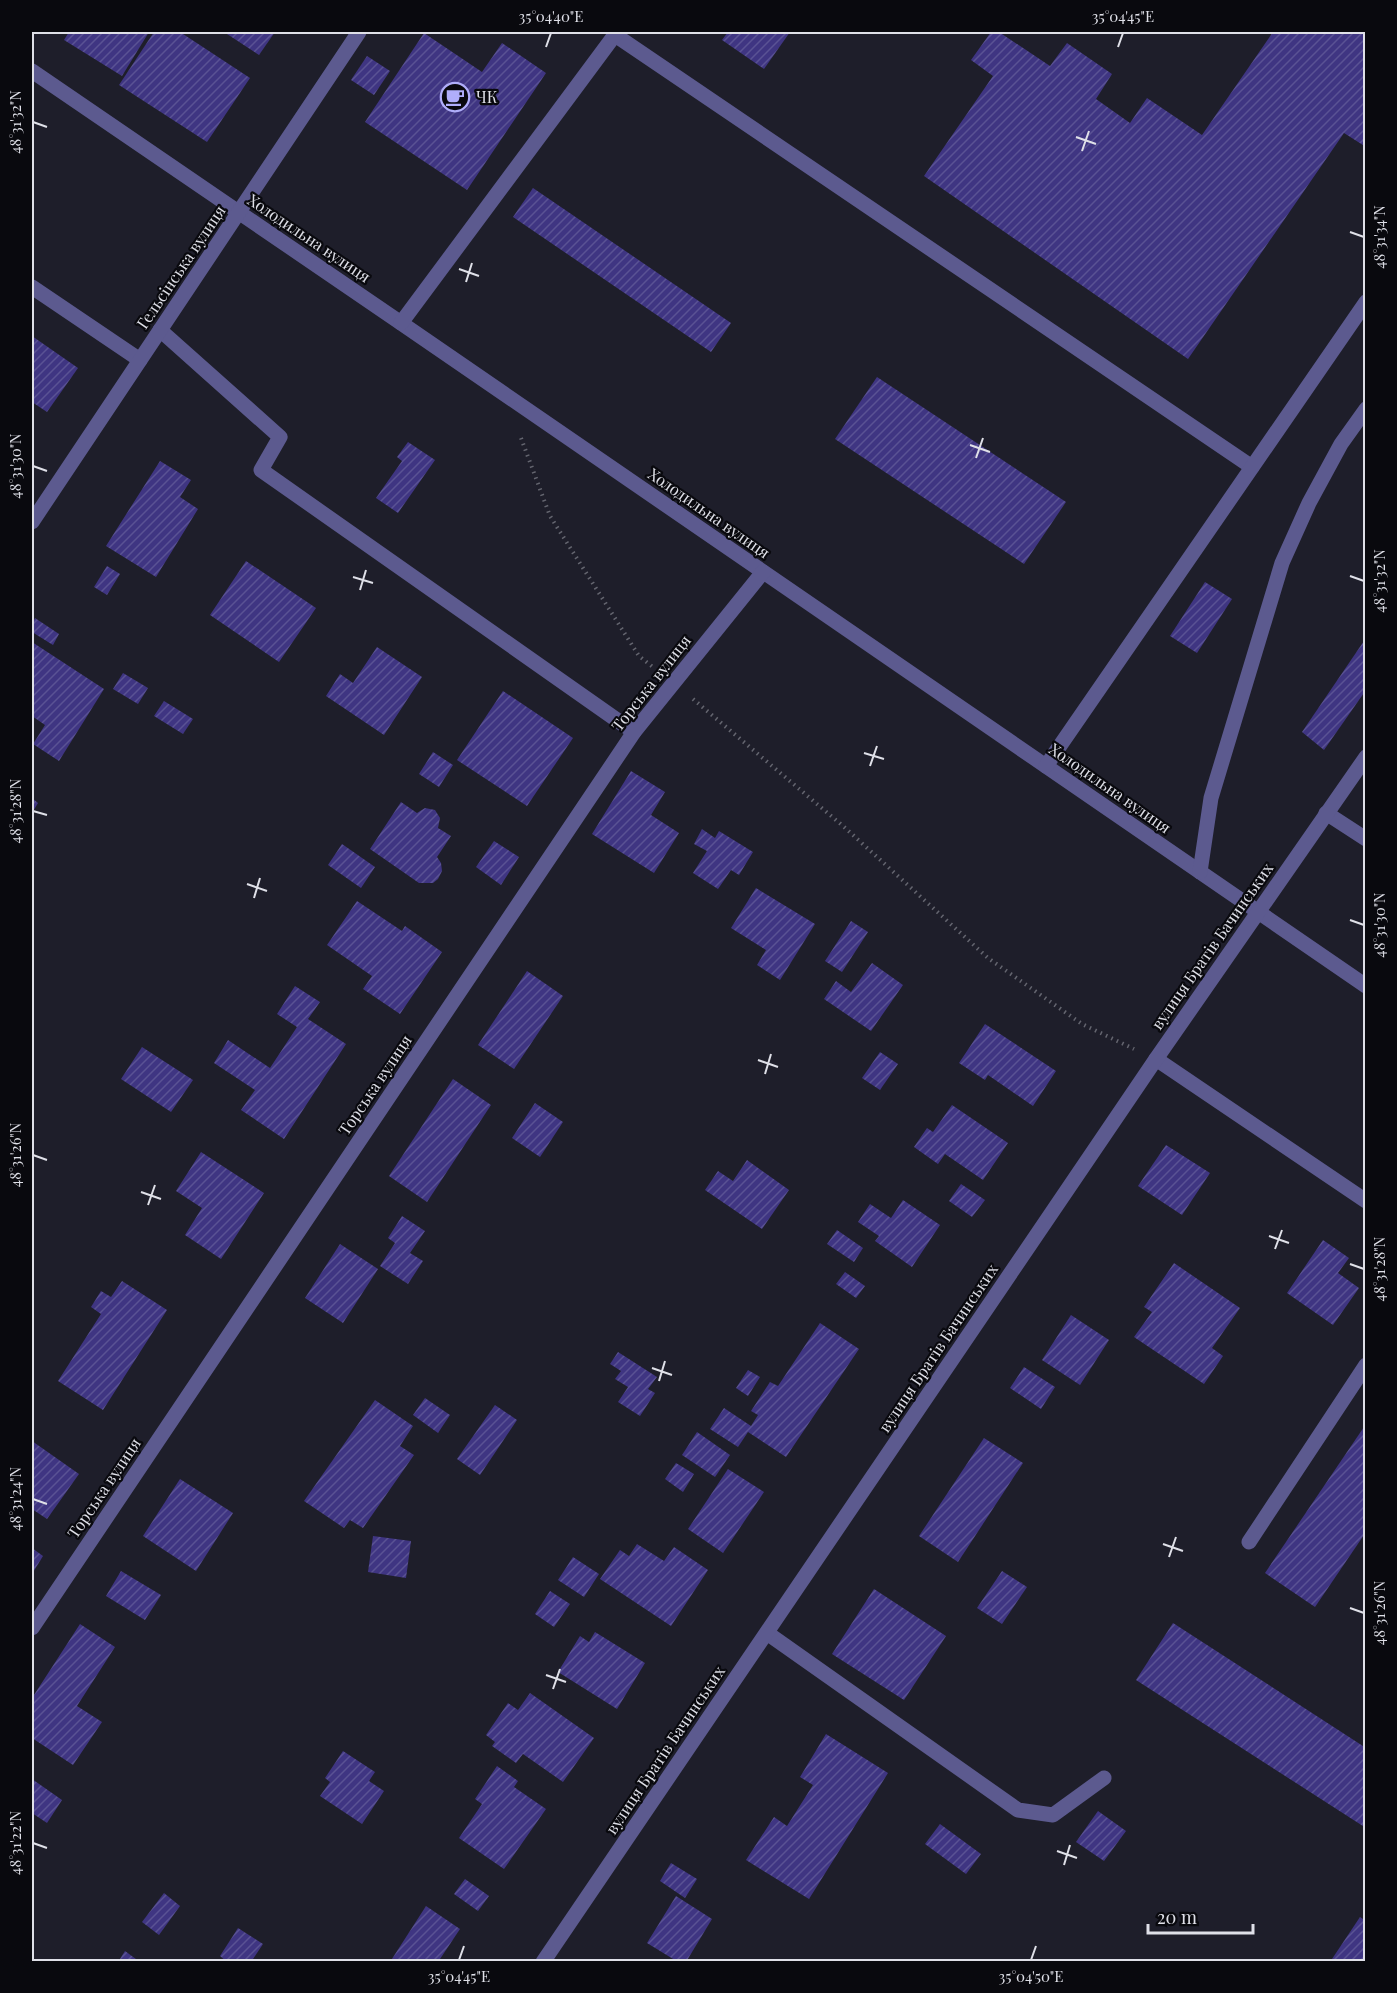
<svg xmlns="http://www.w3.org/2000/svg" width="1397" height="1993" viewBox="0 0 1397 1993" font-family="'Playfair Display',serif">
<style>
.building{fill:url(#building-hatch)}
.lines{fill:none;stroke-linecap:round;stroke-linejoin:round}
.path{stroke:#64656f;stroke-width:4;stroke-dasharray:1.5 4.5;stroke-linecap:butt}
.minor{stroke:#5c5a8f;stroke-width:15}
.ticks{fill:none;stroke:#dfe0e8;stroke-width:2}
.labels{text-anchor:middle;stroke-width:4.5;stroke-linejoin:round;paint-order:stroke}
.poi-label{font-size:16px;fill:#dfe0e8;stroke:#09090e;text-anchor:start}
.street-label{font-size:16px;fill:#dfe0e8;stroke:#09090e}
.neatline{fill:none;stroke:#dfe0e8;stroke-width:2}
.ticks-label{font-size:15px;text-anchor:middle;fill:#dfe0e8}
</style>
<defs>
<pattern id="building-hatch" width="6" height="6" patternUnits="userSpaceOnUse" patternTransform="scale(1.5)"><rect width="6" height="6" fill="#3f3582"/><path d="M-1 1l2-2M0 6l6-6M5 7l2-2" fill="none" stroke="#5a5294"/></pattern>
</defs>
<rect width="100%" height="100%" fill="#1e1e2a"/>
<g class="building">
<polygon points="69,32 149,32 122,76 64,40"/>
<polygon points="154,32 180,32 250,78 207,142 119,85"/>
<polygon points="224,32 275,32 259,55"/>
<polygon points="728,32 790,32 764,69 722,40"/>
<polygon points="991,32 999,32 1050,66 1067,43 1112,74 1096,99 1130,123 1147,98 1202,135 1273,32 1366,32 1366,147 1344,133 1188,359 924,176 993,76 971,60"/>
<polygon points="424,33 482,72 502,43 546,73 467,190 365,122"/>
<polygon points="367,56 390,71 374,95 351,80"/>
<polygon points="533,188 731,323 711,352 513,217"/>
<polygon points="32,336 78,368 47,412 32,402"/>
<polygon points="877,377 1066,502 1024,564 835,439"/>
<polygon points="408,442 435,460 398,513 376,498 402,461 397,457"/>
<polygon points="160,461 191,480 180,497 198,509 156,577 106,546"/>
<polygon points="246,561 316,608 279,662 210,615"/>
<polygon points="107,566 120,574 107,595 94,587"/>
<polygon points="1205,582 1232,599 1197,653 1170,636"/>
<polygon points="35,618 59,634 53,645 32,632 32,624"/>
<polygon points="1366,638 1366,690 1324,750 1302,732"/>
<polygon points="32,642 104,689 59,761 33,744 45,725 32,716"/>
<polygon points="377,647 422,677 384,735 326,696 340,674 353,683"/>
<polygon points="123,673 148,688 138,704 113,689"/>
<polygon points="503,691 573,738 527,806 457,760"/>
<polygon points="164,701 193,719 183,734 154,716"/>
<polygon points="433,752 453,765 439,787 419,774"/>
<polygon points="631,771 665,792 651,815 679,833 654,873 592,834"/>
<polygon points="32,798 38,803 32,813"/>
<polygon points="401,802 417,813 425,808 435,810 440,818 438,828 451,836 437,857 441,863 442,871 438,879 433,883 419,883 370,849"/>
<polygon points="702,829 715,838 719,831 753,852 739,875 731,870 718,889 693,873 707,851 694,844"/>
<polygon points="494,841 519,857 501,885 476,867"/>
<polygon points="342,844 375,867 361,888 328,865"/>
<polygon points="756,888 815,924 780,980 757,965 766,950 731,928"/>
<polygon points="357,901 402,931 405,926 442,952 400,1014 363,989 372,976 327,945"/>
<polygon points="851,921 868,932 842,972 825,961"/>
<polygon points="872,963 903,985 871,1031 824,999 836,981 851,992"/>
<polygon points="527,971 563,996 514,1069 478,1045"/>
<polygon points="295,986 320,1002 308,1019 346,1044 284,1139 241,1110 255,1090 214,1063 228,1040 270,1068 297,1027 277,1014"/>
<polygon points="985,1024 1056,1071 1033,1106 988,1075 985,1080 959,1063"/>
<polygon points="142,1047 193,1080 171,1112 121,1079"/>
<polygon points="880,1052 898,1064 880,1090 862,1078"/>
<polygon points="453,1079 491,1105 427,1202 389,1176"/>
<polygon points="535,1103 563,1122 540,1157 512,1138"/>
<polygon points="952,1105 1008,1143 983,1180 945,1154 938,1164 914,1147 927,1128 933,1132"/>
<polygon points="1166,1145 1210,1173 1182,1215 1138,1186"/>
<polygon points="201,1152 264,1193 221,1259 185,1235 202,1208 176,1191"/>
<polygon points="747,1160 789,1190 762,1229 705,1190 718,1171 733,1181"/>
<polygon points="961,1184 985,1200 972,1217 949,1201"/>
<polygon points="903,1200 940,1225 912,1267 875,1241 879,1236 858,1222 870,1204 891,1218"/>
<polygon points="402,1216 425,1231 410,1253 423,1261 408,1284 380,1266 395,1243 388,1238"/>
<polygon points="837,1230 863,1248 854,1262 827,1244"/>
<polygon points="1323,1240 1349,1258 1338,1273 1359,1288 1333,1325 1287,1293"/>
<polygon points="340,1244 378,1269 343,1323 305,1298"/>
<polygon points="1174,1263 1240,1308 1212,1348 1223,1356 1204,1384 1134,1337 1152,1312 1144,1307"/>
<polygon points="845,1272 865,1286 856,1298 836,1284"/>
<polygon points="122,1281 167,1310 103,1410 58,1381 101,1314 91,1307 101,1291 111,1297"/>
<polygon points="1071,1315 1109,1340 1080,1385 1042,1360"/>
<polygon points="820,1323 859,1349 786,1457 748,1432 738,1447 710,1429 724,1408 751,1426 758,1415 751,1411 770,1382 778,1386"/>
<polygon points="618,1352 657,1377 648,1389 655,1393 640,1416 618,1402 628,1387 615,1379 621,1371 610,1364"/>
<polygon points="1024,1367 1055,1387 1041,1409 1010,1388"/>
<polygon points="748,1370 760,1377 748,1396 736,1388"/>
<polygon points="425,1398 450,1415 438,1433 413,1415"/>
<polygon points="375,1400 413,1426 400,1446 414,1455 363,1528 350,1520 344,1528 304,1501"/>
<polygon points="495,1405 517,1420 480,1475 457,1459"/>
<polygon points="1366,1424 1366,1532 1315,1607 1265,1573"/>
<polygon points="697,1432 730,1455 715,1477 682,1455"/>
<polygon points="984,1438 1023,1463 958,1562 919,1536"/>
<polygon points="32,1441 79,1474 47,1519 32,1509"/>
<polygon points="676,1463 694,1474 683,1492 665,1479"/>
<polygon points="728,1469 764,1492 723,1553 688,1529"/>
<polygon points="180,1479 233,1513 196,1571 143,1536"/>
<polygon points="373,1536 411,1541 406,1578 368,1572"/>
<polygon points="637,1544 664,1561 674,1547 708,1570 671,1626 600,1579 620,1550 629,1556"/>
<polygon points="32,1548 43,1556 32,1574"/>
<polygon points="573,1557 599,1574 584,1597 558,1580"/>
<polygon points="121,1571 161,1595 145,1620 106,1596"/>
<polygon points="1002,1571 1027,1587 1002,1624 977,1608"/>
<polygon points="874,1589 946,1636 904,1700 832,1654"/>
<polygon points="550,1591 570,1604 554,1627 535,1614"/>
<polygon points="1173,1623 1366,1748 1366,1828 1136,1680"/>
<polygon points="80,1624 115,1647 77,1706 102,1722 73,1765 32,1738 32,1698"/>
<polygon points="595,1632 645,1663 617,1709 558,1672 580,1636 589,1642"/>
<polygon points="530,1693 594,1738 563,1782 523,1754 516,1763 492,1746 495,1742 486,1735 508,1703 518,1710"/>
<polygon points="826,1734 888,1773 809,1899 746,1860 774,1817 787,1826 813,1785 800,1777"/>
<polygon points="343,1751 375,1772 369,1781 384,1791 362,1824 320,1796 330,1782 325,1778"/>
<polygon points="497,1766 518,1781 514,1787 546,1809 504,1869 459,1838 482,1804 475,1799"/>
<polygon points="32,1779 62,1800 47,1823 32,1813"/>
<polygon points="1098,1811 1126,1831 1104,1861 1076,1842"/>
<polygon points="940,1824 981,1854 966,1874 925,1844"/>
<polygon points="671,1863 697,1879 685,1898 660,1881"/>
<polygon points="465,1879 489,1896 478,1911 454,1894"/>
<polygon points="164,1893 180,1906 159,1935 142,1922"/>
<polygon points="676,1896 712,1919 686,1962 678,1962 647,1943"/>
<polygon points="426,1906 460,1929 438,1962 390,1962"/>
<polygon points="1360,1917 1366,1921 1366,1962 1330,1962"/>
<polygon points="238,1928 263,1944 251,1962 227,1962 220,1956"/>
<polygon points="125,1951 140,1962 118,1962"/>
</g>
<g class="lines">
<g class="path">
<polyline points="521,438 550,516 639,656 654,668"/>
<polyline points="693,699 843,826 988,958 1082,1024 1134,1049"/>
</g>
<g class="minor">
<polyline points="615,35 1252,467"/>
<polyline points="32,71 401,323 1366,986"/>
<polyline points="32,287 140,360"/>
<polyline points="401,323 617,32"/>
<polyline points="160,330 280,437 261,470 634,732"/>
<polyline points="32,522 359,32"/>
<polyline points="1046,766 1366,302"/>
<polyline points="1326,813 1366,839"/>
<polyline points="1200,872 1211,798 1282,563 1309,503 1341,444 1366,409"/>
<polyline points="1156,1059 1366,1201"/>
<polyline points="1249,1542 1366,1365"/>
<polyline points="32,1628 634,732 763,572"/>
<polyline points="767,1633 1018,1810 1053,1815 1104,1778"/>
<polyline points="543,1962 1156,1059 1366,757"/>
</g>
</g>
<path class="ticks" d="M546,47L551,33M1118,47L1123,33M33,122L47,127M1076,137L1096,144M1082,151L1089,131M1350,232L1364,237M459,269L479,276M466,282L472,263M970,445L990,452M976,458L983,438M33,466L47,471M1350,576L1364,581M353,577L373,583M360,590L366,570M864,753L884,759M870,766L877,746M33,811L47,815M247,884L267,891M254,898L260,878M1350,920L1364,925M758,1060L778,1067M765,1074L771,1054M33,1155L47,1160M141,1192L161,1199M148,1205L155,1185M1269,1236L1289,1243M1275,1249L1282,1230M1350,1264L1364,1269M652,1368L672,1375M659,1381L665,1361M33,1499L47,1504M1163,1544L1183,1551M1169,1557L1176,1537M1350,1608L1364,1613M546,1675L566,1682M553,1689L560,1669M33,1843L47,1848M1057,1851L1077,1858M1064,1865L1070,1845M459,1960L464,1946M1031,1960L1036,1946"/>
<defs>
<g id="cafe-ring" transform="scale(1.5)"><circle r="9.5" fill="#09090e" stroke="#b0aefa" stroke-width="1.5"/><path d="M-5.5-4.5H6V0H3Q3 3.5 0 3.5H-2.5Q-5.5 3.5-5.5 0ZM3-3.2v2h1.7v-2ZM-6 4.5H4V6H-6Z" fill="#b0aefa"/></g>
</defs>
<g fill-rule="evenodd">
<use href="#cafe-ring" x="455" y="97"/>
</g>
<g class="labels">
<g class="poi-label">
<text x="476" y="103">ЧК</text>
</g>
<g class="street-label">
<text transform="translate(309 238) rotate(34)" y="6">Холодильна вулиця</text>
<text transform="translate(181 267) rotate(-56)" y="6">Гельсінська вулиця</text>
<text transform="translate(709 513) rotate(35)" y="6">Холодильна вулиця</text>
<text transform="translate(651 683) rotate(-52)" y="6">Торська вулиця</text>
<text transform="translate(1110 788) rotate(35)" y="6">Холодильна вулиця</text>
<text transform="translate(1212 946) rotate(-55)" y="6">вулиця Братів Бачинських</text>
<text transform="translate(375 1085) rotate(-56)" y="6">Торська вулиця</text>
<text transform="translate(938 1348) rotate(-56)" y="6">вулиця Братів Бачинських</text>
<text transform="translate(104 1488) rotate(-56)" y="6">Торська вулиця</text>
<text transform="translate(665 1750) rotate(-56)" y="6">вулиця Братів Бачинських</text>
</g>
</g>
<rect width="1397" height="1993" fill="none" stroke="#09090e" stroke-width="66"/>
<path d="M1148 1924v9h105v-9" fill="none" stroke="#dfe0e8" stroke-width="3"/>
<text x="1157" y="1924" font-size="18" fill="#dfe0e8" stroke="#09090e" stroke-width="4.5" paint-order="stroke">20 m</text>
<rect x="33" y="33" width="1331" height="1927" class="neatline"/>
<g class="ticks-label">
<text x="551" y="22">35°04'40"E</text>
<text x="1123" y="22">35°04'45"E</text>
<text transform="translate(16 122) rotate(-90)" y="5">48°31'32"N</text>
<text transform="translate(1380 237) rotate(-90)" y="5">48°31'34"N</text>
<text transform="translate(16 466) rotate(-90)" y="5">48°31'30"N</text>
<text transform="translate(1380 581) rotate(-90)" y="5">48°31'32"N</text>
<text transform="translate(16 811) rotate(-90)" y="5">48°31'28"N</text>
<text transform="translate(1380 925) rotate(-90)" y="5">48°31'30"N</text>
<text transform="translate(16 1155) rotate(-90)" y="5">48°31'26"N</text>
<text transform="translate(1380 1269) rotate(-90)" y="5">48°31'28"N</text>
<text transform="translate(16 1499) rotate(-90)" y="5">48°31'24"N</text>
<text transform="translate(1380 1613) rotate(-90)" y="5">48°31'26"N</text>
<text transform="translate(16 1843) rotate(-90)" y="5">48°31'22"N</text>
<text x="459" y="1982">35°04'45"E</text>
<text x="1031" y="1982">35°04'50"E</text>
</g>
</svg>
